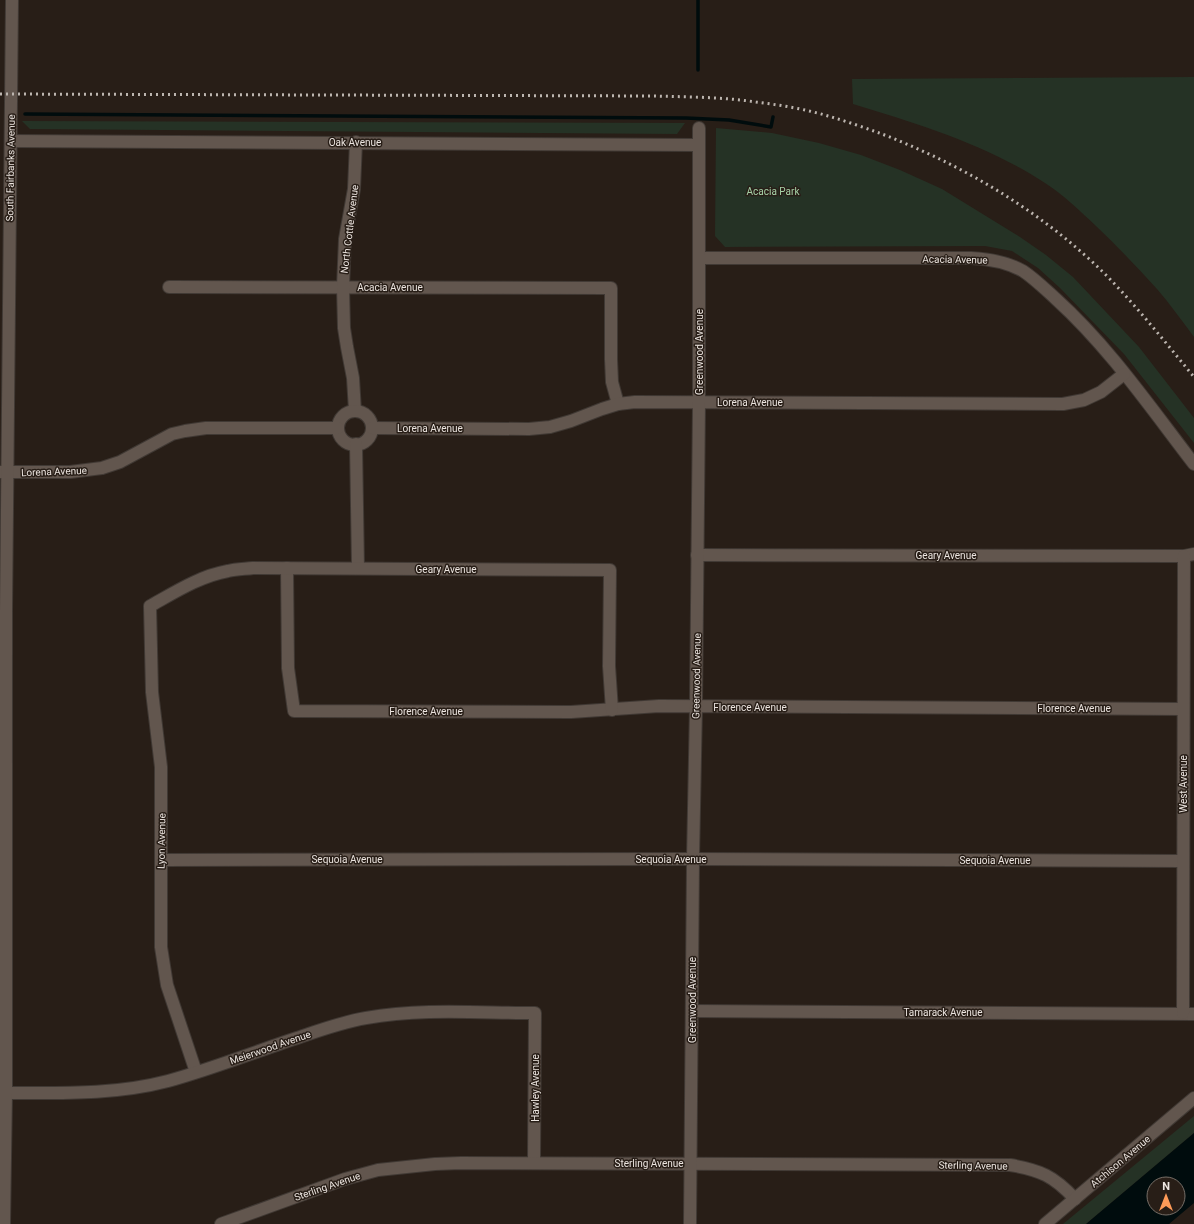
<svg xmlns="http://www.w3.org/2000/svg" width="1194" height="1224" viewBox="0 0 1194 1224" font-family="Roboto,sans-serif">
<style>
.green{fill:#253225}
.water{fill:#000c0d;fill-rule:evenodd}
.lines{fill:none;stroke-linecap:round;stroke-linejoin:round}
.stream{stroke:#000c0d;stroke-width:3.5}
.minor-casing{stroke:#403934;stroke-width:14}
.minor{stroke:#62564e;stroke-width:12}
.rail{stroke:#bdb6b0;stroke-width:3;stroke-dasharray:2 4;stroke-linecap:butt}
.labels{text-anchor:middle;stroke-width:3;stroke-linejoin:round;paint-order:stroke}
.street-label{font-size:10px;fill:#ece5e0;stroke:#281e17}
.park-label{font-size:10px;fill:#a7d2a8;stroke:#281e17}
</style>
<rect width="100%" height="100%" fill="#281e17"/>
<g class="green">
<path d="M1194,77V337C1182,321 1170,304 1157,289C1137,267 1117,246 1096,226C1080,211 1064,195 1045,183C987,145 919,124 853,104L852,79Z"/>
<polygon points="22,121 685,123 677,134 30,129"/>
<polygon points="716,128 772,133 819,143 861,155 900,170 942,189 1020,237 1046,255 1073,277 1139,347 1194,418 1194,443 1124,354 1060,288 1038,268 1012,251 985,246 725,247 715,236"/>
<polygon points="1194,1116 1194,1133 1086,1224 1063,1224"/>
</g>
<path class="water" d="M1194,1133V1203L1169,1224H1086ZM1154,1184H1178V1208H1154Z"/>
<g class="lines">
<g class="stream">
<polyline points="698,0 698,70"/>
<polyline points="25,114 686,118 729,120 771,127 773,117"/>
</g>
<g class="minor-casing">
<g id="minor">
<polyline points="11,141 699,145"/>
<path d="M699,258H971C990,259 1007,262 1023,271C1035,279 1046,290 1056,299C1109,347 1150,407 1194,464"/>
<polyline points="169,287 611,288 611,359 612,382 618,404"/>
<polyline points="355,411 353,378 347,347 344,328 343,287 345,239 354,189 356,142"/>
<circle cx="355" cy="428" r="17"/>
<polyline points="372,428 529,429 550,427 571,421 602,409 618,404 635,402 1063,404 1084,400 1101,392 1124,374"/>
<polyline points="356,444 358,568"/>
<polyline points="1,472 70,472 102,468 120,462 172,434 185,431 206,428 338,428"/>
<polyline points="697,555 1184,556 1194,554"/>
<polyline points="287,568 288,668 294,711 571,712 659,706 1183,709"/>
<polyline points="161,860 693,859 1182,861"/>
<polyline points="692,1011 1194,1014"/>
<path d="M1183,1013C1182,860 1183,708 1184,556"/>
<path d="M196,1072L167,985L161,947V767L152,692L150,606C175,592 200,576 228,571C236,569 245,569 253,568L610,570L609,666L612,710"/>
<path d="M6,1093C60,1093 115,1095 168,1081C212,1069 254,1052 297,1038C320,1030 342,1022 366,1018C422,1008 479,1013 535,1013L534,1163"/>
<polyline points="4,1224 6,1093 6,612 12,0"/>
<path d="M221,1224L345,1179L378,1170L435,1164L461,1163L1010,1165C1040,1170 1054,1176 1075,1199"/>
<polyline points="690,1224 693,859 696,706 699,402 699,128"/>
<polyline points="1045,1224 1194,1098"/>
</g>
</g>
<use href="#minor" class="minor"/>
<path class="rail" d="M0,94L655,96C688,97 723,97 756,102C780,105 805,109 828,116C846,121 865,128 882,134C965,166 1044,213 1107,276C1138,308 1166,343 1194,377"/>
</g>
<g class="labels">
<g class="street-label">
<text x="355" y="146">Oak Avenue</text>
<text transform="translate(10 168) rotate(-89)" y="4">South Fairbanks Avenue</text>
<text transform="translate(349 229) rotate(-83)" y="4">North Cottle Avenue</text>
<text transform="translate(955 259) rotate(1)" y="4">Acacia Avenue</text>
<text x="390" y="291">Acacia Avenue</text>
<text transform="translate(699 352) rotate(-90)" y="4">Greenwood Avenue</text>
<text x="750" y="406">Lorena Avenue</text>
<text x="430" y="432">Lorena Avenue</text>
<text transform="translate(54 471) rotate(-2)" y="4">Lorena Avenue</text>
<text x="946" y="559">Geary Avenue</text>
<text x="446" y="573">Geary Avenue</text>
<text transform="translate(696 676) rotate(-89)" y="4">Greenwood Avenue</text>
<text x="750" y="711">Florence Avenue</text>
<text x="1074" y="712">Florence Avenue</text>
<text x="426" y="715">Florence Avenue</text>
<text transform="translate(1183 784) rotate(-90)" y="4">West Avenue</text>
<text transform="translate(161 841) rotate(-89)" y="4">Lyon Avenue</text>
<text x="347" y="863">Sequoia Avenue</text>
<text x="671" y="863">Sequoia Avenue</text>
<text x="995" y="864">Sequoia Avenue</text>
<text transform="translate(692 1000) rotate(-90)" y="4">Greenwood Avenue</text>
<text x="943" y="1016">Tamarack Avenue</text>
<text transform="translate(270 1047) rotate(-19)" y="4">Meierwood Avenue</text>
<text transform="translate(535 1088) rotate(-90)" y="4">Hawley Avenue</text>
<text transform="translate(1120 1161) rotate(-40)" y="4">Atchison Avenue</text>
<text x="649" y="1167">Sterling Avenue</text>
<text transform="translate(973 1165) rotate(1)" y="4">Sterling Avenue</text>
<text transform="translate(327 1186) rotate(-19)" y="4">Sterling Avenue</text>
</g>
<g class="park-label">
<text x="773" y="195">Acacia Park</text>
</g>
</g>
<g transform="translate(1166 1196)"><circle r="19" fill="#281e17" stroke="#766e67"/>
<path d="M0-3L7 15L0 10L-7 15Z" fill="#fe9b58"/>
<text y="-6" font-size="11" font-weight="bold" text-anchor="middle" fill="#ece5e0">N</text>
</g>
</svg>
